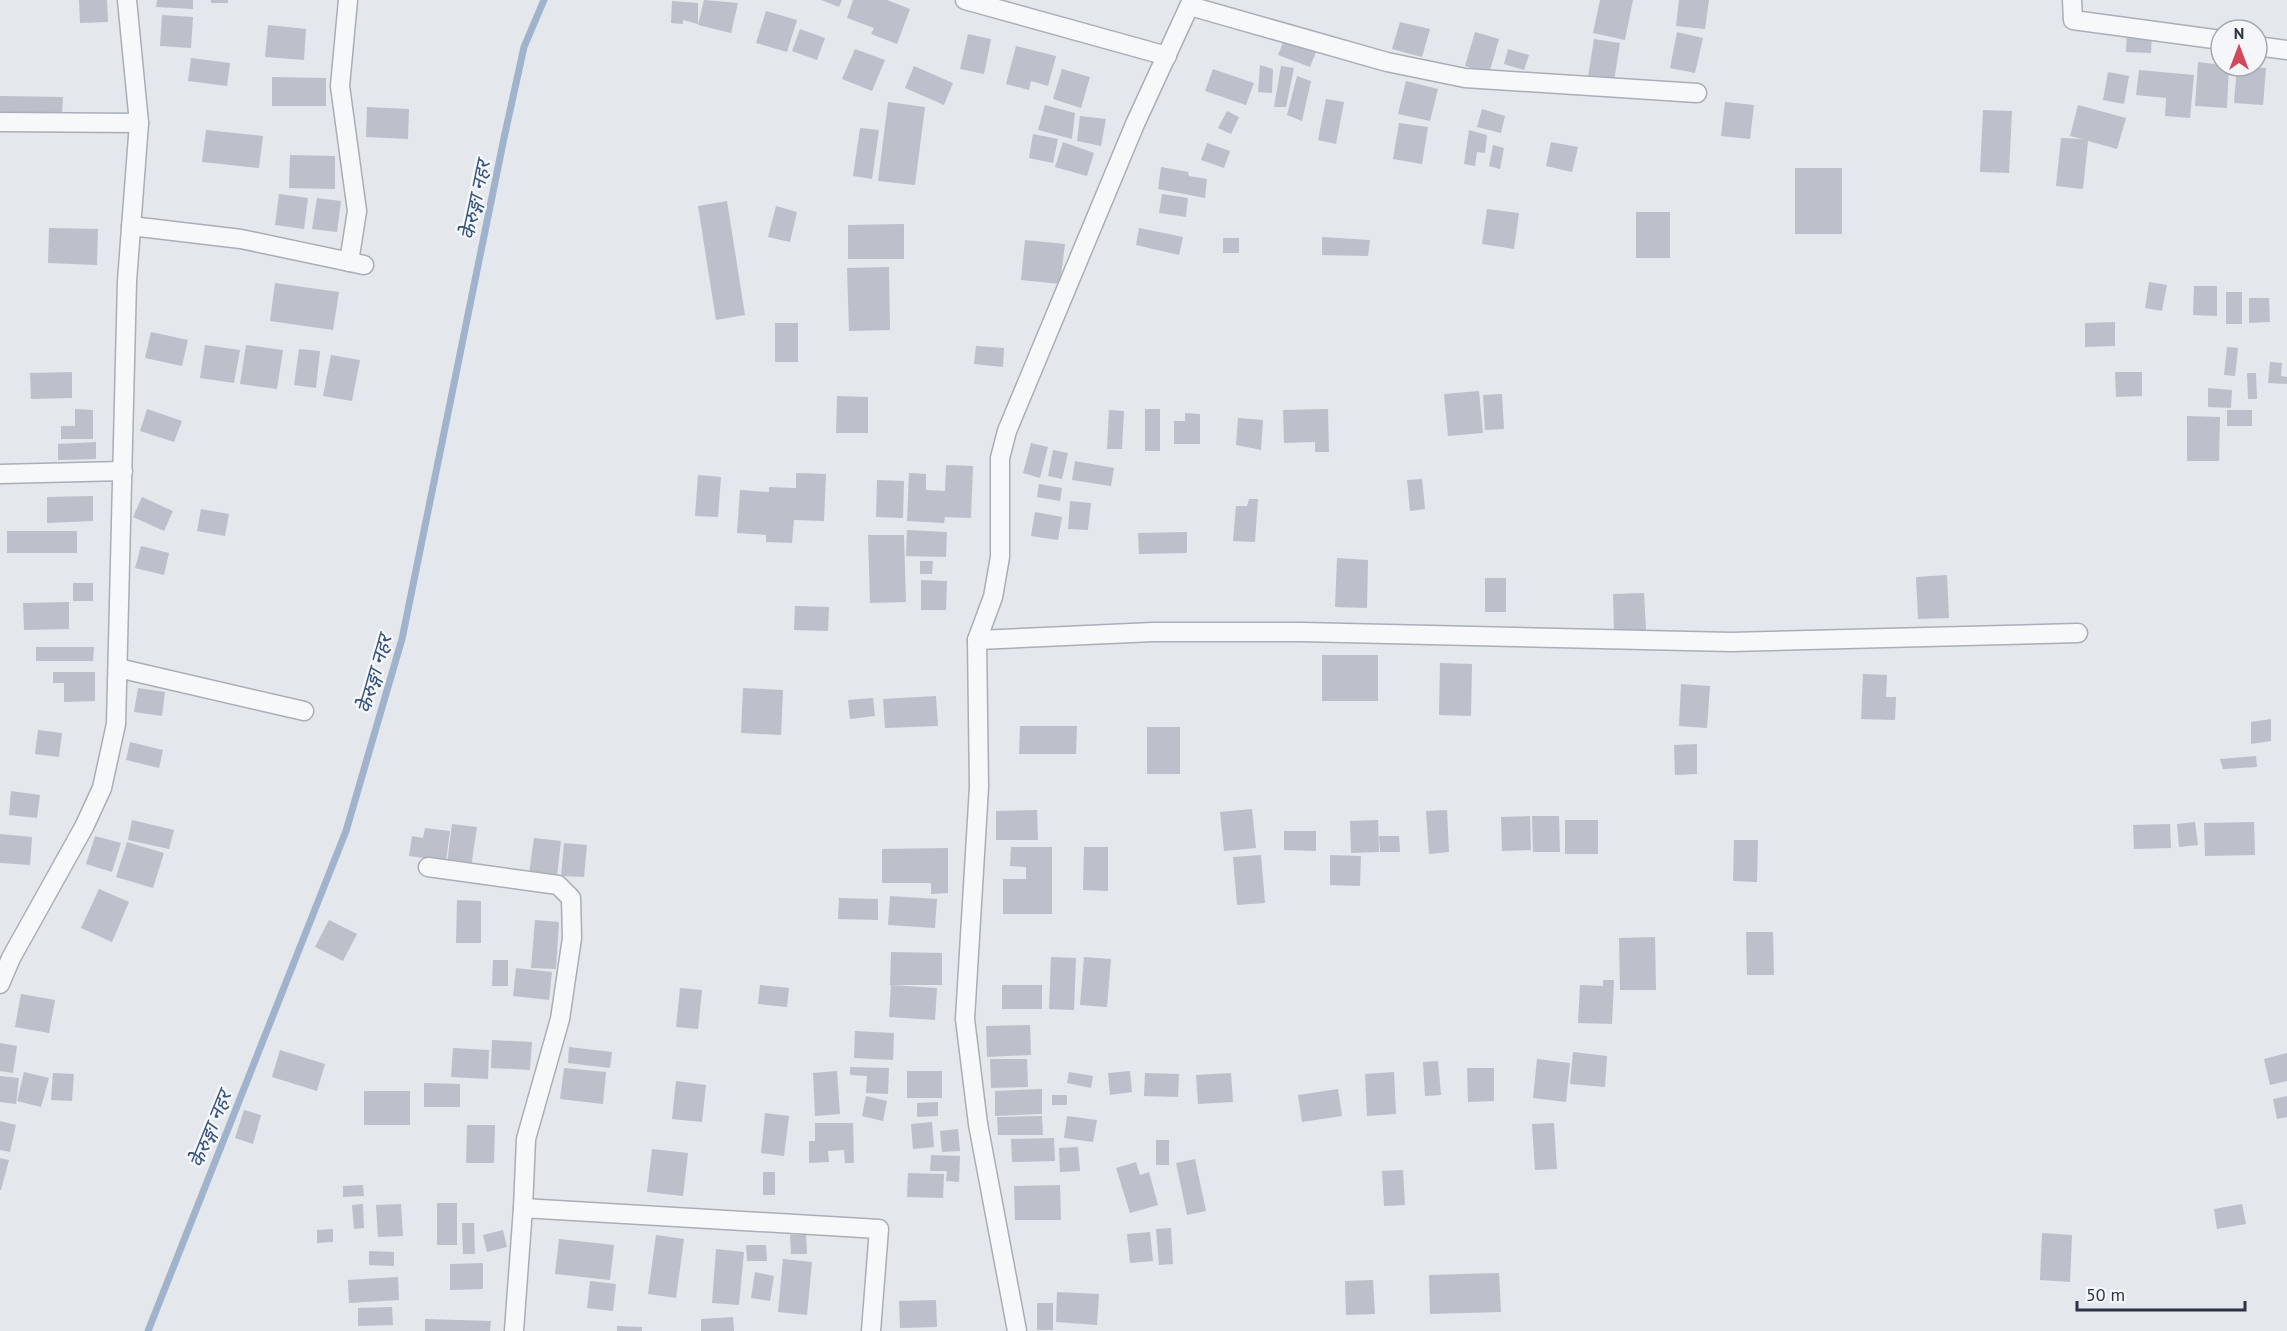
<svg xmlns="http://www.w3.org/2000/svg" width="2287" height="1331" viewBox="0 0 2287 1331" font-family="'PT Sans','Noto Sans Devanagari',sans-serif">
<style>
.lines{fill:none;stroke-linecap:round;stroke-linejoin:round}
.stream{stroke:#9fb4cc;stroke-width:7}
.building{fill:#bbc0ca}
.minor-casing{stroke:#a9aeb7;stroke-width:21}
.minor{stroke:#f7f8fa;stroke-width:18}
.labels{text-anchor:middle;stroke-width:5;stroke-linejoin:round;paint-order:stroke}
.water-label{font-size:20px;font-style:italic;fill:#34527a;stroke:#f4f6f9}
</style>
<rect width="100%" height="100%" fill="#e4e7ec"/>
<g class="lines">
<polyline class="stream" points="148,1331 346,831 402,639 504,138 524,47 544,0"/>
</g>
<g class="building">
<polygon points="79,0 107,0 108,22 80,23"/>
<polygon points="157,0 193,0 193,9 156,7"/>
<rect x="211" y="0" width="17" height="3"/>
<polygon points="704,0 738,3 731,33 698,25"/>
<polygon points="821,0 842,0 839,7"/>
<polygon points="853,0 887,0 910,9 897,44 871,34 874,28 847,18"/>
<polygon points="1600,0 1633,0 1625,40 1593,33"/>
<polygon points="1679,0 1709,0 1705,29 1676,26"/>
<polygon points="672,1 698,3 698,24 683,20 683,24 671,23"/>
<polygon points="766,11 797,20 787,52 756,43"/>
<polygon points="162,15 193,17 191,48 160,46"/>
<polygon points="1400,22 1430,29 1422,57 1392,49"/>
<polygon points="268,25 306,29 304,60 265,57"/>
<polygon points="800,29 825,38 817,60 792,51"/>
<polygon points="2127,30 2152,31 2151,53 2126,52"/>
<polygon points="1475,32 1499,39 1489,74 1465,66"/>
<polygon points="1677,32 1703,38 1695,73 1670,68"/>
<polygon points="968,34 991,39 984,74 960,69"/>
<polygon points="1594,39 1620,43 1614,81 1588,77"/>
<polygon points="1284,40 1316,52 1310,67 1278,55"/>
<polygon points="1016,46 1056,56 1048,86 1031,81 1029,90 1006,84"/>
<polygon points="855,49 885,60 872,91 842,79"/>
<polygon points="1508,49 1529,55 1524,70 1504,64"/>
<polygon points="191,58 230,63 227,86 188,81"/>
<polygon points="2198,62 2229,66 2227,108 2195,106"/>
<polygon points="1260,65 1273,69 1272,93 1258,92"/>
<polygon points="914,66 953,83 944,105 905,88"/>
<polygon points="1281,66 1294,68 1286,107 1274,107"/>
<polygon points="2237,66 2266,68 2263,105 2234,103"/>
<polygon points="1062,69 1090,77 1081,108 1053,99"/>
<polygon points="1213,69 1254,83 1246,105 1205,91"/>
<polygon points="2139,70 2194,75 2190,118 2165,116 2166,98 2136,95"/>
<polygon points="2108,72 2129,76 2124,104 2103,100"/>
<polygon points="1297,76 1311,81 1302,121 1287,115"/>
<polygon points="272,77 326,78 326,106 272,106"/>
<polygon points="1406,81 1438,89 1430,121 1398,114"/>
<polygon points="0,96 63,97 62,115 0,114"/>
<polygon points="1326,99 1344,102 1336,144 1318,140"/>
<polygon points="888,102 925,107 915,185 878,181"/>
<polygon points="1725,102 1754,105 1750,139 1721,136"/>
<polygon points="1045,105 1075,113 1072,139 1038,130"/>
<polygon points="2078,105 2126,118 2117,149 2088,141 2083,189 2056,186 2061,138 2083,139 2070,136"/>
<polygon points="367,107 409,109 408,139 366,137"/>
<polygon points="1482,109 1505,116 1501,133 1477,127"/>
<polygon points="1983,110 2012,111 2009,173 1980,172"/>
<polygon points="1227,111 1239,117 1231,134 1218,128"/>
<polygon points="1080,116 1106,119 1101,146 1077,141"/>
<polygon points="1399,123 1428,127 1422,164 1393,159"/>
<polygon points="860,128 879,130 872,179 853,176"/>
<polygon points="206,130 263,136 259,168 202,162"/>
<polygon points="1469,130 1487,135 1485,153 1477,152 1475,166 1464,164"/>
<polygon points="1033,134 1058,139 1053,163 1029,158"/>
<polygon points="1063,142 1094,153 1087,176 1055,167"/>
<polygon points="1551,142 1578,147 1572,172 1546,166"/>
<polygon points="1207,143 1230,151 1224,168 1201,160"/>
<polygon points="1493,145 1504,148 1500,169 1489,166"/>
<polygon points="290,155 335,156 335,189 289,188"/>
<polygon points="1161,167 1188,172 1189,176 1207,179 1205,198 1158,189"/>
<rect x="1795" y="168" width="47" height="66"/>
<polygon points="279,194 308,198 304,229 275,225"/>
<polygon points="1162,194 1188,198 1186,217 1159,213"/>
<polygon points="317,198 341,201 337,232 312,229"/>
<polygon points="727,201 745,315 716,320 698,206"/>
<polygon points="776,206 797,212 790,242 768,237"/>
<polygon points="1487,209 1519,213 1514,249 1482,244"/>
<rect x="1636" y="212" width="34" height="46"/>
<polygon points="904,224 904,259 848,259 848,225"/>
<polygon points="49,228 98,229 97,265 48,263"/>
<polygon points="1139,228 1183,237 1179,255 1136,245"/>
<polygon points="1322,237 1370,240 1368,256 1322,255"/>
<rect x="1223" y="238" width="16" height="15"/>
<polygon points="1025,240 1065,244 1060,284 1021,280"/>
<polygon points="889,267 890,330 849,331 847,268"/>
<polygon points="2149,282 2167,285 2162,311 2145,308"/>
<polygon points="275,283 339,292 333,330 270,321"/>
<polygon points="2194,286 2217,286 2217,316 2193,315"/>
<rect x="2226" y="292" width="16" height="32"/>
<polygon points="2249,298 2269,298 2270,322 2249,323"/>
<polygon points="2115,322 2115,346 2085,347 2085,323"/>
<rect x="775" y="323" width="23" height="39"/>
<polygon points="151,332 188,340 182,366 145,358"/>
<polygon points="205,345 240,350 234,383 200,378"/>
<polygon points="246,345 283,350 277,389 240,384"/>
<polygon points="976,346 1004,348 1003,367 974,364"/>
<polygon points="2227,347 2238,348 2235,376 2224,375"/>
<polygon points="299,349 320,351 316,388 294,385"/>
<polygon points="331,355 360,360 352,401 323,396"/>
<polygon points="2270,362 2282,363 2281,376 2287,377 2287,384 2268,383"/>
<polygon points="72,372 72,398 31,399 30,373"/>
<polygon points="2115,372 2142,372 2142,396 2116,397"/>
<polygon points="2247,373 2256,373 2257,399 2248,399"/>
<polygon points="2208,388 2232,390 2231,408 2208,407"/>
<polygon points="1479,391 1483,433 1448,436 1444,394"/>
<polygon points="1502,394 1504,429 1485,430 1483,395"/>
<polygon points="837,396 868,397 868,433 836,433"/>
<polygon points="75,409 93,410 93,439 61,439 61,426 75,426"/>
<polygon points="147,409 182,421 174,442 140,431"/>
<rect x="1145" y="409" width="15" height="42"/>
<polygon points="1328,409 1329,452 1315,452 1315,442 1284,443 1283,410"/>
<polygon points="1109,410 1124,411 1122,449 1107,449"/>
<rect x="2227" y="410" width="25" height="16"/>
<polygon points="1185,413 1200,414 1200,444 1174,444 1174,421 1185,421"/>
<polygon points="2187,416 2220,417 2219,461 2187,461"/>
<polygon points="1238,418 1263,420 1261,450 1236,445"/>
<polygon points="96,442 96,459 58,460 58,444"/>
<polygon points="1031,443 1048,447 1040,478 1023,473"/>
<polygon points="1053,450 1068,453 1062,479 1048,476"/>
<polygon points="1075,461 1114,468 1111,486 1072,480"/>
<polygon points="946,465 973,466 971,518 945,517 944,523 907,521 909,473 926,474 926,490 945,491"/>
<polygon points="796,473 826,474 824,521 794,520 792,543 766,542 766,535 737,533 740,490 769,492 769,487 796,488"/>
<polygon points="698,475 721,477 718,517 695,516"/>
<polygon points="1422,479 1425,509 1410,511 1407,480"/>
<polygon points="877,480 904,481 903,518 876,517"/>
<polygon points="1039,484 1062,488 1060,501 1037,497"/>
<polygon points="93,496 93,521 47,523 47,497"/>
<polygon points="142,497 173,511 164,531 133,517"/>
<polygon points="1249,499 1258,499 1255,542 1233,541 1236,506 1247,506"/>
<polygon points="1070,501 1091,503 1088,530 1068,529"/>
<polygon points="201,509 229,514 225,536 197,531"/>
<polygon points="1035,512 1062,517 1058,540 1031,536"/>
<polygon points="907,530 947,532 946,557 906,556"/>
<rect x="7" y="531" width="70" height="22"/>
<polygon points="1187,532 1187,553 1139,554 1138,533"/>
<polygon points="868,535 904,535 906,602 870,603"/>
<polygon points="141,546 169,553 164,575 135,568"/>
<polygon points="1337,558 1368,560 1367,608 1335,607"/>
<polygon points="920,561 933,561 932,574 920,574"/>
<polygon points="1947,575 1949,618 1918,619 1916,577"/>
<rect x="1485" y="578" width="21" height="34"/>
<polygon points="921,580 947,581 946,610 921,610"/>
<rect x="73" y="583" width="20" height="18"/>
<polygon points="1644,593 1646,630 1614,631 1613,594"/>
<polygon points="69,602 69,629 24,630 23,603"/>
<polygon points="795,606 829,607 828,631 794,630"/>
<polygon points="36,647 94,647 93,661 36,661"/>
<rect x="1322" y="655" width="56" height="46"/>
<polygon points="1440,663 1472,664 1471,716 1439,715"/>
<polygon points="53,672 95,672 95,701 64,702 64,683 53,683"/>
<polygon points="1863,674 1887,675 1886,697 1896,697 1895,720 1861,719"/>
<polygon points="1681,684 1710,686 1707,728 1679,726"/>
<polygon points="138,688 165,692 162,716 134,712"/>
<polygon points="743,688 783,690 781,735 741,733"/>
<polygon points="936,696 938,726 885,728 883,699"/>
<polygon points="873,698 875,716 850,719 848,700"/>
<polygon points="2271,719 2271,741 2251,744 2251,722"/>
<polygon points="1020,726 1077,726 1076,754 1019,754"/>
<rect x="1147" y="727" width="33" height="47"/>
<polygon points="38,730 62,733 59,757 35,754"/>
<polygon points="130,742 163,750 159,768 126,760"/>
<polygon points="1697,744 1697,774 1675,775 1674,745"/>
<polygon points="2256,756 2257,767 2223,769 2220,759"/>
<polygon points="11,791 40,795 37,818 9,815"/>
<polygon points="1252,809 1256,848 1224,851 1220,812"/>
<polygon points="1037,810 1038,840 996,840 996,811"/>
<polygon points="1447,810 1449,852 1429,854 1426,811"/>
<polygon points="1530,816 1531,850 1502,851 1501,817"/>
<polygon points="1532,816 1559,816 1560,852 1533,852"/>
<polygon points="132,820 174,830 169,849 128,840"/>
<polygon points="1378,820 1379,852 1351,853 1350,821"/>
<rect x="1565" y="820" width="33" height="34"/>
<polygon points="2195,822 2198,845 2179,847 2177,824"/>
<polygon points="2254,822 2255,855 2205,856 2204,823"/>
<polygon points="452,824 477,827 471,867 447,864"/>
<polygon points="2170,824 2171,848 2134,849 2133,825"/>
<polygon points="425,828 450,831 446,861 409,856 412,836 423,838"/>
<polygon points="1284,831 1316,831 1316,851 1284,850"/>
<polygon points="0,834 32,837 30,865 0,863"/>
<polygon points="95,836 121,843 112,872 86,864"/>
<polygon points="1379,836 1399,836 1400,852 1380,852"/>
<polygon points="534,838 561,841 557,877 529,874"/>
<polygon points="1734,840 1758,840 1757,882 1733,881"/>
<polygon points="127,842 164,853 153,888 116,877"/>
<polygon points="564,843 587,845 584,877 561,876"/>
<polygon points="1011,847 1052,847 1052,914 1003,914 1003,879 1026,879 1026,867 1010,866"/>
<polygon points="1084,847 1108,847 1108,891 1083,890"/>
<polygon points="948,848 948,893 931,894 931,883 882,883 882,849"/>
<polygon points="1261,855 1265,903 1237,905 1233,857"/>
<polygon points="1330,855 1361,856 1360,886 1330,885"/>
<polygon points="99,889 129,902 112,942 81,928"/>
<polygon points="890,896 937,899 935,928 888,925"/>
<polygon points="839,898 878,899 878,920 838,919"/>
<polygon points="457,900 481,901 481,943 456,943"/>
<polygon points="329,920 357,934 343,961 315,947"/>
<polygon points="535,920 559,922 556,969 531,968"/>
<polygon points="1746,932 1773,932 1774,975 1747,975"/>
<polygon points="1655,937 1656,990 1620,990 1619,938"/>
<polygon points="891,952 942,953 942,985 890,985"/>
<polygon points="1051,957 1076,958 1074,1010 1049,1009"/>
<polygon points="1084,957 1111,959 1107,1007 1080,1005"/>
<polygon points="493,960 508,960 508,986 492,986"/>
<polygon points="516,968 552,972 549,1000 513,996"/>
<polygon points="1603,980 1614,980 1612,1024 1578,1023 1580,985 1603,986"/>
<polygon points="760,985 789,988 787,1007 758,1004"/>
<polygon points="891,985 937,988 935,1020 889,1017"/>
<rect x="1002" y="985" width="40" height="24"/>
<polygon points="680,988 702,990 698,1029 676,1027"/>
<polygon points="21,994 55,1000 49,1033 15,1027"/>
<polygon points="1030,1025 1031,1055 987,1057 986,1026"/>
<polygon points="855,1031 894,1033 893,1060 854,1058"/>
<polygon points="492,1040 532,1042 530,1070 491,1068"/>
<polygon points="0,1043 17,1046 13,1073 0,1071"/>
<polygon points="569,1047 612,1052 610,1068 568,1063"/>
<polygon points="453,1048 489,1050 488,1079 451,1077"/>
<polygon points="280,1050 325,1064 317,1091 272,1077"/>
<polygon points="1573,1052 1607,1056 1605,1087 1570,1084"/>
<polygon points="2287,1053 2287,1081 2270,1085 2264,1059"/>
<polygon points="990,1059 1027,1059 1028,1087 991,1088"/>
<polygon points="1537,1059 1570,1063 1566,1102 1533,1098"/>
<polygon points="1438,1061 1441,1095 1425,1096 1423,1062"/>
<polygon points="850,1067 889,1068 888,1094 866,1093 867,1076 850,1075"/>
<polygon points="564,1068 606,1072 603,1104 560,1099"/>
<polygon points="1467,1068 1494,1068 1494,1101 1468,1102"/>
<polygon points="837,1071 840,1114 815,1116 813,1073"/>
<rect x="907" y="1071" width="35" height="27"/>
<polygon points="1130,1071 1132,1092 1110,1095 1108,1073"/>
<polygon points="24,1072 49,1078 41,1107 17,1101"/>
<polygon points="1069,1072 1093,1076 1091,1088 1067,1083"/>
<polygon points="1394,1072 1396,1114 1367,1116 1365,1074"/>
<polygon points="53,1073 74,1074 72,1101 51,1100"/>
<polygon points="1145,1073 1179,1074 1178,1097 1144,1096"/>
<polygon points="1231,1073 1233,1102 1198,1104 1196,1075"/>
<polygon points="0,1076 19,1078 16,1104 0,1102"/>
<polygon points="676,1081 706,1085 702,1122 672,1119"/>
<polygon points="424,1083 460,1084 460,1107 424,1107"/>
<polygon points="1042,1089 1042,1114 995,1116 995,1091"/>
<polygon points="1338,1089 1342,1116 1302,1122 1298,1095"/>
<rect x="364" y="1091" width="46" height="34"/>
<rect x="1052" y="1095" width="15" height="10"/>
<polygon points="866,1096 887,1101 883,1121 862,1116"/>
<polygon points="2287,1096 2287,1117 2277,1119 2273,1099"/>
<polygon points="938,1102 938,1116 917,1117 917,1103"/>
<polygon points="244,1110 261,1115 253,1144 235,1138"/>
<polygon points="765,1113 789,1116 784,1156 761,1153"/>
<polygon points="1042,1116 1043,1135 998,1135 997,1117"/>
<polygon points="1067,1116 1097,1120 1093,1142 1064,1138"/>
<polygon points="0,1121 16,1125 10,1152 0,1150"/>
<polygon points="932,1122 934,1147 913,1149 911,1124"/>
<polygon points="815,1123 853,1123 854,1163 845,1163 844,1150 828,1151 829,1162 809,1163 809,1141 815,1141"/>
<polygon points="1554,1123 1557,1169 1535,1170 1532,1124"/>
<polygon points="467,1125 495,1125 494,1163 466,1163"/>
<polygon points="958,1129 960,1151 942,1152 940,1131"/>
<polygon points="1054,1138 1055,1161 1012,1162 1011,1139"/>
<rect x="1156" y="1140" width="13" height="25"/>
<polygon points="1078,1147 1080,1171 1060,1172 1059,1148"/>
<polygon points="652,1149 688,1153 683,1196 647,1192"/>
<polygon points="931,1155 960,1156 959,1182 946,1181 947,1171 930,1171"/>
<polygon points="0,1158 9,1160 1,1190 0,1190"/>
<polygon points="1195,1159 1206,1211 1187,1215 1176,1163"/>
<polygon points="1136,1162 1140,1175 1149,1172 1158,1205 1130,1213 1116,1168"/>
<polygon points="1403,1170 1405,1205 1384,1206 1382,1171"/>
<rect x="763" y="1172" width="12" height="23"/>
<polygon points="908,1173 944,1174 943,1198 907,1197"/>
<polygon points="363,1185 364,1196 343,1197 343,1186"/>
<polygon points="1060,1185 1061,1220 1015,1220 1014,1186"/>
<rect x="437" y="1203" width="20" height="42"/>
<polygon points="363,1204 364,1228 354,1229 352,1205"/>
<polygon points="401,1204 403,1236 378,1237 376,1205"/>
<polygon points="2242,1204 2246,1224 2217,1229 2214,1209"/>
<polygon points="462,1223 474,1223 475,1254 463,1254"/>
<polygon points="1171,1228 1173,1264 1159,1265 1156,1229"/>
<polygon points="333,1229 333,1242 317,1243 317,1230"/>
<polygon points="503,1230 507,1247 487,1252 483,1235"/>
<polygon points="1150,1232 1153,1261 1130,1263 1127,1234"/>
<polygon points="2042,1233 2072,1235 2070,1282 2040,1280"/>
<polygon points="806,1234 807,1254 791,1254 790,1235"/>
<polygon points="656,1235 684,1239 676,1298 648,1294"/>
<polygon points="559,1239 614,1245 610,1280 555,1274"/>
<polygon points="746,1245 766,1245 767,1261 747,1261"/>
<polygon points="716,1249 744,1252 739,1305 712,1303"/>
<polygon points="369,1251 394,1252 394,1266 369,1265"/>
<polygon points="783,1259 812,1262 807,1315 778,1312"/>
<polygon points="483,1263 483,1289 450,1290 450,1264"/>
<polygon points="755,1272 774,1276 770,1301 751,1298"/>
<polygon points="1499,1273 1501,1312 1430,1314 1429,1275"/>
<polygon points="398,1277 399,1300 349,1303 348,1280"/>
<polygon points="1373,1280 1375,1314 1346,1315 1345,1281"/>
<polygon points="590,1281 616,1284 613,1311 587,1308"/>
<polygon points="1057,1292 1099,1294 1097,1325 1056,1322"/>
<polygon points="936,1300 937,1327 900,1328 899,1301"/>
<rect x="1037" y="1303" width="16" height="27"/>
<polygon points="392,1307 393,1325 358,1326 358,1308"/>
<polygon points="733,1317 734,1331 701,1331 701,1319"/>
<polygon points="425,1319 491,1321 490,1331 425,1331"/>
<polygon points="617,1326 642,1327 642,1331 617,1331"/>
</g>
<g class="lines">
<g class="minor-casing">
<g id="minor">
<polyline points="348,0 340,86 357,211 349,262"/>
<polyline points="965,0 1167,56"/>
<polyline points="2072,0 2073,20 2221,40"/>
<polyline points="1190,6 1387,62 1465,78 1697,93"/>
<polyline points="2257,46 2287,50"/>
<polyline points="0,122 139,123"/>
<polyline points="131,226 241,239 364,265"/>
<polyline points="0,474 123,471"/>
<polyline points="977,640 1153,632 1302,632 1731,642 2078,633"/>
<polyline points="118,668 304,711"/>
<polyline points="428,867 558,885 571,898 572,938 560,1019 526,1139 523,1208"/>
<polyline points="0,984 11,958 84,827 102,788 116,724 127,281 139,123 127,0"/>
<polyline points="514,1331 523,1208 879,1229 871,1331"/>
<polyline points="1017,1331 978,1124 965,1019 979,787 977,640 993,597 1000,557 1000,458 1007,431 1135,124 1192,0"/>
</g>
</g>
<use href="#minor" class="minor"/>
</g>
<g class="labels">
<g class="water-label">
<text transform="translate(475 200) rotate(-78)" y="7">केेरुङ्गा नहर</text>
<text transform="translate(374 674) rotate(-74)" y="7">केेरुङ्गा नहर</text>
<text transform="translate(210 1129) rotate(-68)" y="7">केेरुङ्गा नहर</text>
</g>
</g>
<g transform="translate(2239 48)"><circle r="28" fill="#f4f6f9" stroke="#a4a8b1" stroke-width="1.5"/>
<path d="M0-4.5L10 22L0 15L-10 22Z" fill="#d1495b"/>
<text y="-9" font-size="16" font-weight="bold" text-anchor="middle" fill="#2b3445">N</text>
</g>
<path d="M2077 1301v9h168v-9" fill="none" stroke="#2b3445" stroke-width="3"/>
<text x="2086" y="1301" font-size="18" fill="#2b3445" stroke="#f4f6f9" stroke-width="4.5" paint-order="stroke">50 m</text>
</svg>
